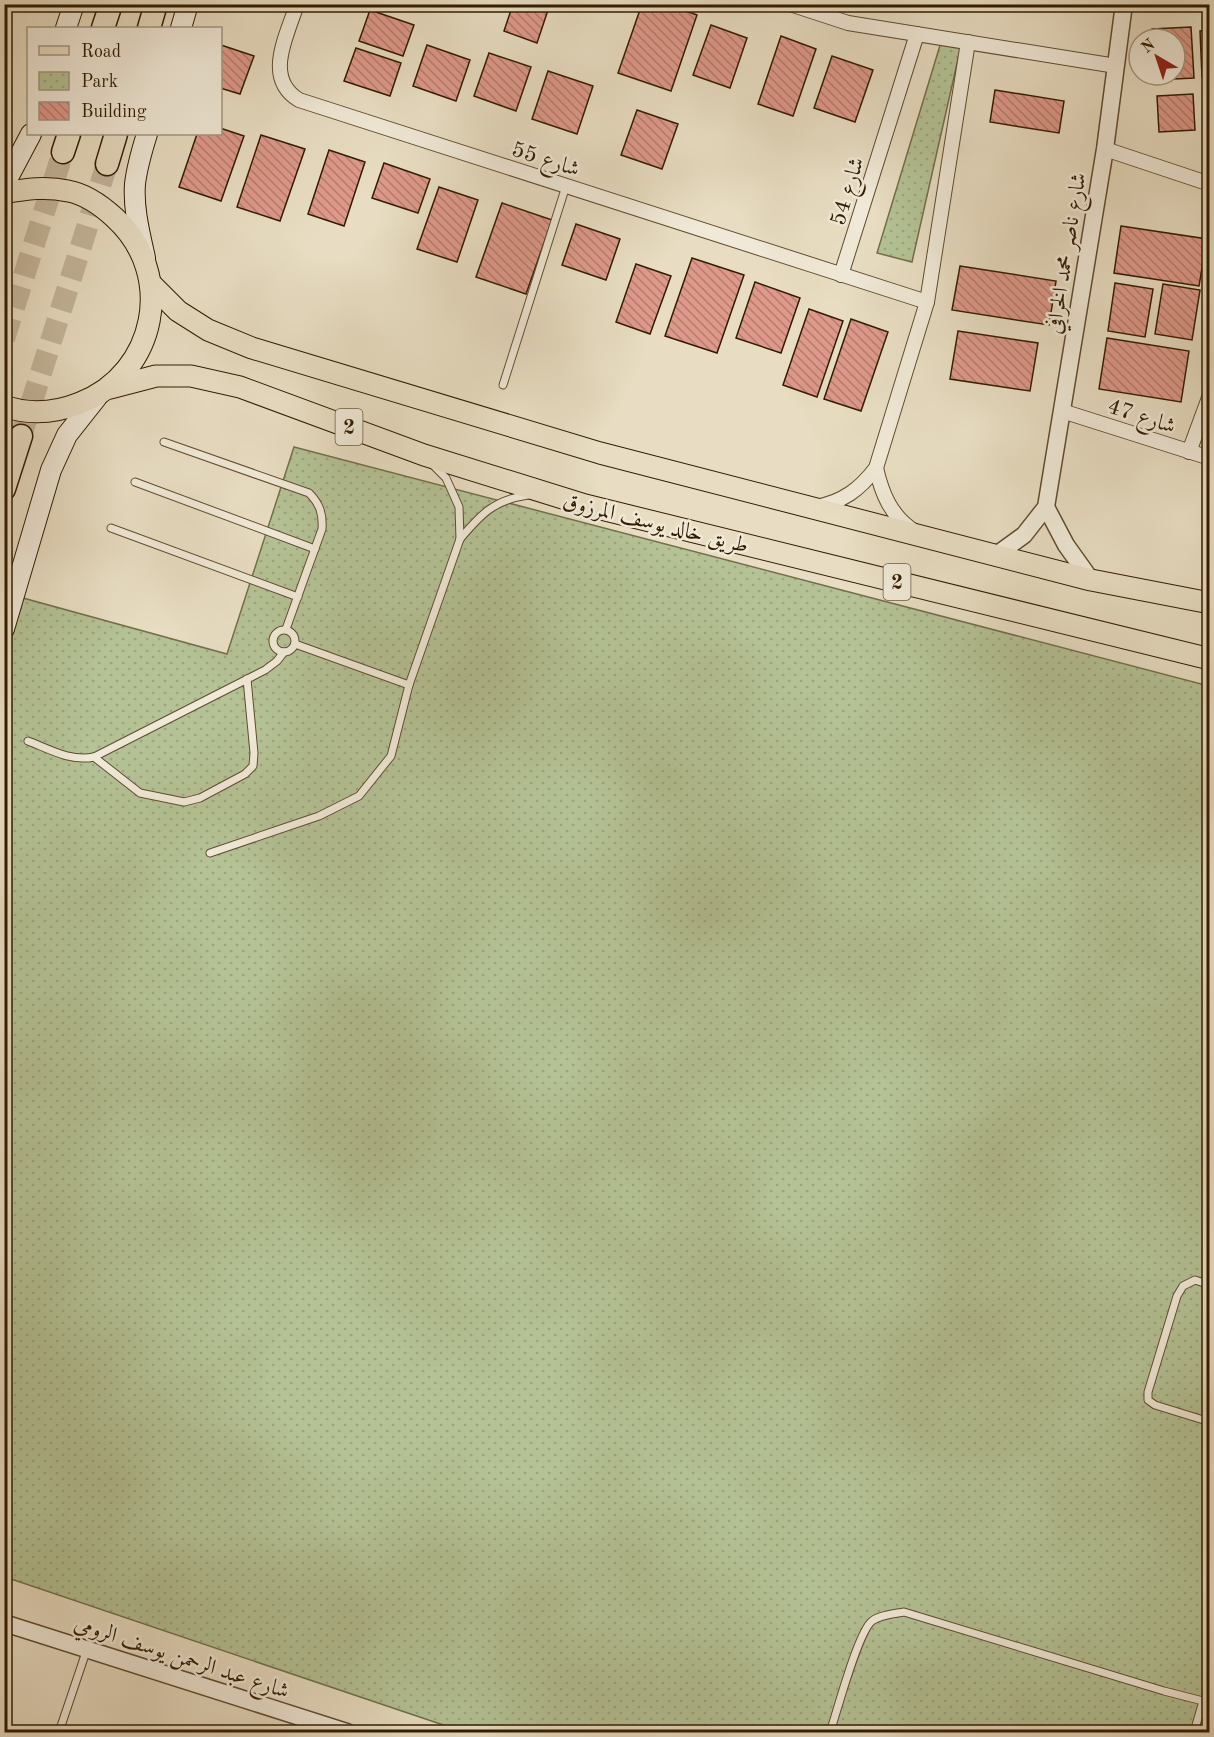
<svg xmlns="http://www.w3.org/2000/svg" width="1214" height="1737" viewBox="0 0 1214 1737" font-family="'Old Standard TT',Amiri,serif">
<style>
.park{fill:url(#park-dots);stroke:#736f4a;stroke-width:1.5}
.building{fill:url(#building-back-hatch);stroke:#321c00;stroke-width:1.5}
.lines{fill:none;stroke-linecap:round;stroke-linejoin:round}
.trunk-tunnel{stroke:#c4b69b;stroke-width:22;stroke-dasharray:22 11;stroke-linecap:butt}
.service-casing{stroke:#604c30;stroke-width:9}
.minor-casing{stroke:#604c30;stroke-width:16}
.tertiary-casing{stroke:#604c30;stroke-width:19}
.secondary-casing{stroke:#321c00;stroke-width:22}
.primary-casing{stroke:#321c00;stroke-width:23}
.trunk-casing{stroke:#321c00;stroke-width:25}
.service{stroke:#f0e9d7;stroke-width:7}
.minor{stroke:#f0e9d7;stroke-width:14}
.tertiary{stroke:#f0e9d7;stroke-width:16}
.secondary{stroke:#f0e9d7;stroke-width:20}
.primary{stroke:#e8ddc2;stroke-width:21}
.trunk{stroke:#e8ddc2;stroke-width:22}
.labels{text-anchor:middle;stroke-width:5;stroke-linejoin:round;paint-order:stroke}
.shield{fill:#f0e9d7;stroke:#6b5a40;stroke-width:1.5}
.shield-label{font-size:21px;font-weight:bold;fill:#321c00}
.street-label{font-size:22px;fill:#321c00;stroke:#f0e9d7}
</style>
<defs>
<pattern id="park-dots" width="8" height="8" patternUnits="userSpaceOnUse" patternTransform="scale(1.5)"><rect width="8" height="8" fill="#b4c295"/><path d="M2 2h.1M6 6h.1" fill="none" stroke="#9ba67f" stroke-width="1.8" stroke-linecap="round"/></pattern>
<pattern id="building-back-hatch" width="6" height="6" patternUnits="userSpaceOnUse" patternTransform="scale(1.5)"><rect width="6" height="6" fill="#de998a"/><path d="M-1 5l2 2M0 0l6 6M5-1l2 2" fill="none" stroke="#b57c6e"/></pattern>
</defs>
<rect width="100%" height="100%" fill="#e8ddc2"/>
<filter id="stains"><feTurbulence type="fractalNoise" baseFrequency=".00333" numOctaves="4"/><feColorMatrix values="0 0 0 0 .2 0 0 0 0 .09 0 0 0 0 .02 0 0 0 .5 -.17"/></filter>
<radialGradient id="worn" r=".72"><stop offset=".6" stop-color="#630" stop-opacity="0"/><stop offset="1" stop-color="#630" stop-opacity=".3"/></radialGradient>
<g class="park">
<polygon points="941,42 961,46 912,262 877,253"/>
<polygon points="294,447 1209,686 1209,1732 464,1732 5,1577 4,618 12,595 227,654"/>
</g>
<g class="building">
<polygon points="513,4 550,4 537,43 504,31"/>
<polygon points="642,4 667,4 697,15 671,91 618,73"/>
<polygon points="1187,4 1210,4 1210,10 1188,11"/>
<polygon points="370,10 414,25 403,56 359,41"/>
<polygon points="711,25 747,38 730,88 693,75"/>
<polygon points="1191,27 1194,78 1154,80 1154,75 1175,75 1175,39 1152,39 1152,29"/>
<polygon points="1210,30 1210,77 1202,77 1200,31"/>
<polygon points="781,36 816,49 793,116 758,104"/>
<polygon points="221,45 254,56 240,94 220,88"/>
<polygon points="427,45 470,60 456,101 413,86"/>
<polygon points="356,48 401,63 390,96 344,81"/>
<polygon points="489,53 531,67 516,111 474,96"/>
<polygon points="832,56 873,70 855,122 814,108"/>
<polygon points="548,71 593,86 577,134 532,119"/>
<polygon points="1203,89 1210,89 1210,138 1205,139"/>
<polygon points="995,90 1064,101 1059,133 990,122"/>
<polygon points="1193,94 1195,130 1159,132 1157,96"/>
<polygon points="637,110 678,124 662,169 621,155"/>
<polygon points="220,128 244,136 221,201 179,187 197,134 220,134"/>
<polygon points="261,135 305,149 280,221 237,207"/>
<polygon points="329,150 365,162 344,226 308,214"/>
<polygon points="384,163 430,179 418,213 372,198"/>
<polygon points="439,187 478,200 457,262 417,249"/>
<polygon points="502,203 552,220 526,294 476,277"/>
<polygon points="576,224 620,239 606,280 562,265"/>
<polygon points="1121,226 1207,239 1199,286 1114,273"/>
<polygon points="692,258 744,275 717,353 665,336"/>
<polygon points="636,264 671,276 650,334 616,322"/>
<polygon points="960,266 1056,281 1049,325 952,310"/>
<polygon points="755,282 800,298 781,353 736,338"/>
<polygon points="1115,283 1153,289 1145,337 1108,331"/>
<polygon points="1163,284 1200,290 1192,340 1155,334"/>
<polygon points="809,309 843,321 817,397 783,385"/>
<polygon points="851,319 888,332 861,411 824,399"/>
<polygon points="958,331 1038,343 1030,391 950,379"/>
<polygon points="1107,338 1189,351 1181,402 1099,389"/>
</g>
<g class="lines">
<g class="trunk-tunnel">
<polyline points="4,339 63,152"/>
<polyline points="21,436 107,164"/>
</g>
<g class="service-casing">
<g id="service">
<polyline points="503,385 566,186"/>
<path d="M164,442L309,493C320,504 323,514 322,529L286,629"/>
<polyline points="135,482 315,549"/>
<polyline points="111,528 298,597"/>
<path d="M460,539C481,514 494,500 528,495"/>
<circle cx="284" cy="641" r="11"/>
<polyline points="295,644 409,685"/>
<path d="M28,741C49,749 71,762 94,757L265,670L277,661L284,652"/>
<polyline points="94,757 140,793 184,802 200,798 245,774 253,766 254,753 247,679"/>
<polyline points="210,853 319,816 359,796 391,756 409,685 460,539 459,507 446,478 434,466"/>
<polyline points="1210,1285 1195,1280 1183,1286 1177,1296 1148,1392 1148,1400 1155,1405 1210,1422"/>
<polyline points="1203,1701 1210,1709"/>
<polyline points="59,1732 87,1649"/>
<path d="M830,1732C837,1712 858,1632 872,1621C880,1615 893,1614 904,1612L1164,1691L1203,1701L1210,1699"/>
<polyline points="1194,1732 1203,1701"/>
</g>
</g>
<g class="minor-casing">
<g id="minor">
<path d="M297,4C287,36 263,78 299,100L927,302"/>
<polyline points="790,4 848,23 1116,66"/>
<polyline points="1105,149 1210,184"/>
<polyline points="841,275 917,34"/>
<polyline points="1062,411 1210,458"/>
<polyline points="1189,452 1210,395"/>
<path d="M876,468C882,494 891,516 914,531"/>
<path d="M816,507C843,502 860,489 876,468L927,302L968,42"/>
</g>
</g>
<g class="tertiary-casing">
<g id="tertiary">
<polyline points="1046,507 1066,545 1091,580"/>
<polyline points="995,556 1024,535 1046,507 1105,149 1124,4"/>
<polyline points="4,1623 347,1732"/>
</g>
</g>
<g class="secondary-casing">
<g id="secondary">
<polyline points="66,28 74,4"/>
<polyline points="181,28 188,4"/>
<polyline points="4,185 31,134"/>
<path d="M145,258C140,235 133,208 135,184C137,166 142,150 147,134"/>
<polyline points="4,629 51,470 67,435 97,397"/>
</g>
</g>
<g class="primary-casing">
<g id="primary">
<path d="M4,193C26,189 46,186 68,191C85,194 102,206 115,218C176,274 157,373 80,403C55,413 29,415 4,406"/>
<polyline points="151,284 178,311 208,330 252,348 600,453 1091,580 1210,603"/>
<polyline points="110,388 156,376 191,376 240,387 424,455 585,505 1210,659"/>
</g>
</g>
<g class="trunk-casing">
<g id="trunk">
<polyline points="103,28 111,4"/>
<polyline points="149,28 156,4"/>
<polyline points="63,152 69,134"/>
<polyline points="107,164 116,134"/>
<polyline points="4,489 21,436"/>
</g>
</g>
<use href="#service" class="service"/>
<use href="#minor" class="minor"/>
<use href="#tertiary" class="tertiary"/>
<use href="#secondary" class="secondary"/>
<use href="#primary" class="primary"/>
<use href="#trunk" class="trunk"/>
</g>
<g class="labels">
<g class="shield">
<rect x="335.5" y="409" width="27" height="36" rx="4.5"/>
<rect x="883.5" y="564" width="27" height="36" rx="4.5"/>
</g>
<g class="shield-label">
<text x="349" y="434">2</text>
<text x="897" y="589">2</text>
</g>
<g class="street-label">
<text transform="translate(546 158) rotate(18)" y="8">شارع 55</text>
<text transform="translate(846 191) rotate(-73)" y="8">شارع 54</text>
<text transform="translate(1065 253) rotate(-81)" y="8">شارع ناصر محمد الخرافي</text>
<text transform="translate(1142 415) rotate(18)" y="8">شارع 47</text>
<text transform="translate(656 522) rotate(14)" y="8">طريق خالد يوسف المرزوق</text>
<text transform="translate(182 1656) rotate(18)" y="8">شارع عبد الرحمن يوسف الرومي</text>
</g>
</g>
<rect width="1214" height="1737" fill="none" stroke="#e8ddc2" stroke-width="24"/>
<rect x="6" y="6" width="1202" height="1725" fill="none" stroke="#321c00" stroke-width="3"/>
<rect x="12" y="12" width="1190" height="1713" fill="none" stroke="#321c00" stroke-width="1.5"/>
<rect x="27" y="27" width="195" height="108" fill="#f0e9d7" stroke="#a49781" stroke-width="1.5"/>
<rect x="39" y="46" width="30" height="9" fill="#e8ddc2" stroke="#a49781" stroke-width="1.5"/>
<text x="81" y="57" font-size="18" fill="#321c00">Road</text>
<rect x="39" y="72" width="30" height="18" fill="url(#park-dots)" stroke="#a49781" stroke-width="1.5"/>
<text x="81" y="87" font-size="18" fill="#321c00">Park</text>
<rect x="39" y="102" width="30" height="18" fill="url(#building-back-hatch)" stroke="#a49781" stroke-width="1.5"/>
<text x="81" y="117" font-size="18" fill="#321c00">Building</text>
<g transform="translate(1157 57) rotate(321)"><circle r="28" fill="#f0e9d7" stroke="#a49781" stroke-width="1.5"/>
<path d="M0-4.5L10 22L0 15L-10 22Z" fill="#8f2418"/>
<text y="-9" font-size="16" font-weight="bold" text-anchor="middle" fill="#321c00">N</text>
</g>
<rect width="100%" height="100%" filter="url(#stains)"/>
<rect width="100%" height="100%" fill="url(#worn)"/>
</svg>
